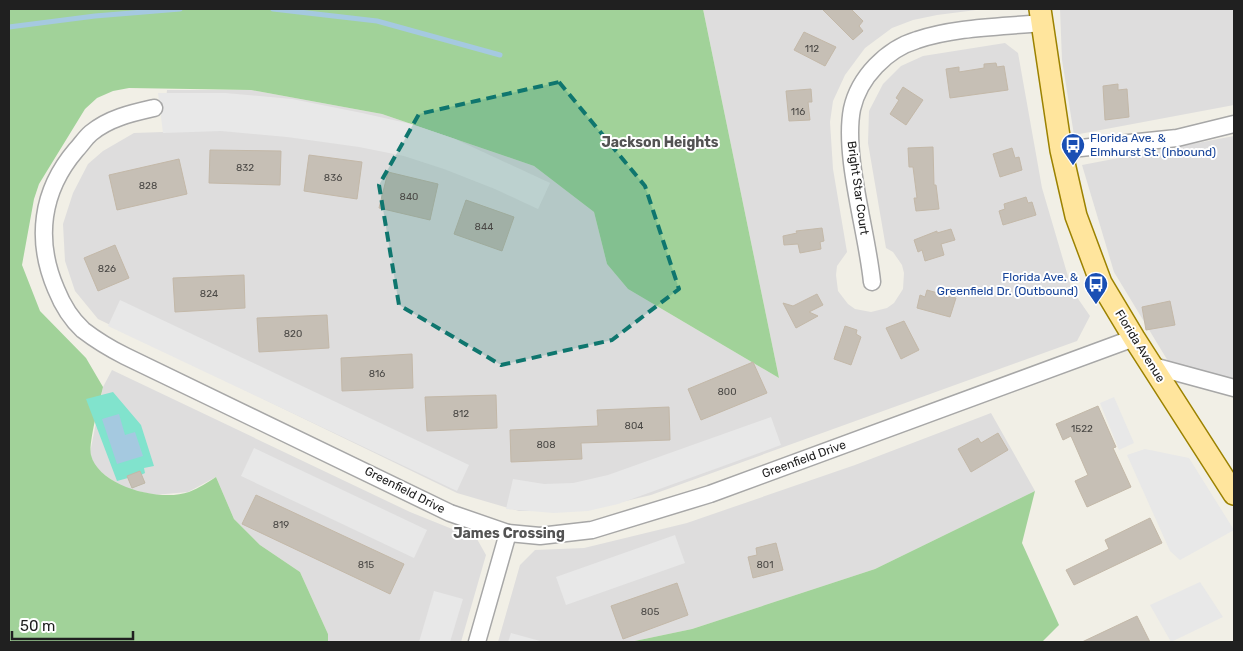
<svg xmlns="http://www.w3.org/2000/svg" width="1243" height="651" viewBox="0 0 1243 651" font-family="Rubik,sans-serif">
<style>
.residential{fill:#dedddd}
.forest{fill:#a1d299}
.pitch{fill:#81e3cd}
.parking{fill:#e8e8e8}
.water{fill:#a5c9e0}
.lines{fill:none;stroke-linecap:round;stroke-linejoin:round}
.stream{stroke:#a5c9e0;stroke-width:5}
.building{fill:#c6bfb5;stroke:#c3b8a8}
.minor-casing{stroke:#a7a7a7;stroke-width:19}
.major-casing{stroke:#9c8200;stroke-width:24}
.minor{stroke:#fff;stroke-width:16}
.major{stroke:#ffe59d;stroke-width:21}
.marked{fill:#0f766e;fill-opacity:0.2;stroke:#0f766e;stroke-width:4;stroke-dasharray:10 6;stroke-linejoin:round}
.labels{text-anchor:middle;stroke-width:4;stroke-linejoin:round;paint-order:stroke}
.number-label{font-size:10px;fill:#4a4845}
.transit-label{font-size:12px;fill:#164399;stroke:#fff;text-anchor:start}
.street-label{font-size:12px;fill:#202020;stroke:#fff}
.neighbourhood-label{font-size:14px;font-weight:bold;fill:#535353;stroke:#fff}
</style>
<rect width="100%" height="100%" fill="#f1efe6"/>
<g class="residential">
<polygon points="703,9 984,9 937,15 913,20 892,28 865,48 845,75 833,101 830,122 833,169 847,252 837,266 836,275 838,291 848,304 855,309 871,312 887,308 894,303 903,289 904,273 902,265 893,252 886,248 868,143 869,111 883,84 901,66 923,56 1005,43 1018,53 1042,188 1072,290 1090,316 1077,341 651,495 583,511 519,511 457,493 98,319 75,291 65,261 63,224 73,193 88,164 103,151 134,133 163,132 167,90 251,90 382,114 534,166 594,212 607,264 628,289 779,378"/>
<polygon points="1060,9 1234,9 1234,105 1074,135 1062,60"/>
<polygon points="1234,136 1234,381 1171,366 1114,272 1082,165"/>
<polygon points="112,370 410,512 477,539 486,555 461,642 328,642 328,634 300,572 260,545 234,519 216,477 188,492 154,495 122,487 95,468 90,453 103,387"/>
<polygon points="991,413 1035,491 875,569 692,629 630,642 498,642 520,565 535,550 584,548 687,523 855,465"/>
</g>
<g class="forest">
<path d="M9,9H703L779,378L628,289L607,264L594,212L534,166L382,114L251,90L129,88L113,91L97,98L85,109L39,184L34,199L22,265L40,311L86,358L103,387C100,400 88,444 91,455C99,487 161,502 189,492C199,488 208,482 216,477L234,519L260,545L300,572L328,634V642H9Z"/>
<polygon points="1035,491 1022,543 1059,625 1042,642 630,642 692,629 875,569"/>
</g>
<polygon class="pitch" points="113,392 141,425 154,466 144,468 145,473 141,475 145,483 132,488 128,478 117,481 86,399"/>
<g class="parking">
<polygon points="158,93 225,93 292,99 362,113 411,124 455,139 550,183 538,209 495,189 444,169 404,156 359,147 287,137 221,131 163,133"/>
<polygon points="120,300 469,465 457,491 108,326"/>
<polygon points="1114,397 1134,443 1119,450 1100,403"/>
<polygon points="771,417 781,445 618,504 588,511 554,513 506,509 513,479 544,484 573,483 608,475"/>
<polygon points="254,448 427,530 414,558 241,476"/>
<polygon points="1145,449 1189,458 1234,530 1180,560 1170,551 1127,455"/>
<polygon points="675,535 685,563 566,605 556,577"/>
<polygon points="1200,582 1223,617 1171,642 1150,605"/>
<polygon points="434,591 463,599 450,642 419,642"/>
<polygon points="511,633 540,641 540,642 508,642"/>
</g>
<polygon class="water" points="119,414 125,435 135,432 143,456 117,464 102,419"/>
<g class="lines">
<g class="stream">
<polyline points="273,9 377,21 500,55"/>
<polyline points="9,27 95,16 180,9"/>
</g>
</g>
<g class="building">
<polygon points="822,9 851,9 863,21 859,26 863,31 853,40"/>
<polygon points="804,32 836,47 825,66 794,50"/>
<polygon points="996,63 997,67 1004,66 1008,90 950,98 946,69 959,67 959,72 984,68 984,64"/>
<polygon points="1118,84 1118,90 1127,89 1129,117 1105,120 1103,86"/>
<polygon points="903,87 923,100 906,125 890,114 899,100 896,98"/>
<polygon points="811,89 812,102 808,102 810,120 789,121 786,91"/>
<polygon points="933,147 934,185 936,185 939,209 916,211 914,198 917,198 913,167 909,167 908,148"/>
<polygon points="1012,148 1015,158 1019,157 1022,170 1000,177 993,154"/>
<polygon points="210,150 281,151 280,185 209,183"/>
<polygon points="309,155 362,162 357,199 304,191"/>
<polygon points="179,159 187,194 117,210 109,175"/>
<polygon points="388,172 438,184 430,220 379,208"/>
<polygon points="1026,197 1028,203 1032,202 1036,215 1003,225 999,211 1005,209 1004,204"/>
<polygon points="466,200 514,217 502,251 454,234"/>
<polygon points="822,228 824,241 820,242 821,249 800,253 798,244 784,245 783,236 797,233 796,231"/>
<polygon points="951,229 955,240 941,244 944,255 925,261 922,250 918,252 914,240 937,231 937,233"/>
<polygon points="115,245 129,278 98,291 84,258"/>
<polygon points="244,275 245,308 175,312 173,278"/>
<polygon points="927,290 956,298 950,317 917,308 920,295 925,297"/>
<polygon points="817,294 823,305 809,312 818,316 796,328 783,303 793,306"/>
<polygon points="1170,301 1175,325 1146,330 1142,307"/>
<polygon points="327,315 329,348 259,352 257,318"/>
<polygon points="904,321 919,350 901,359 886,328"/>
<polygon points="845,326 857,330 856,334 861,337 851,365 834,359"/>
<polygon points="412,354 413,388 342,391 341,358"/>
<polygon points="753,362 767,393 701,420 688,389"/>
<polygon points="496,395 497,428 427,431 425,397"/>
<polygon points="1098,406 1116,447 1113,448 1131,487 1087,507 1075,481 1088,475 1071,436 1063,440 1056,424"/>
<polygon points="669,407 670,440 581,443 582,459 511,462 510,430 598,426 597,410"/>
<polygon points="998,433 1008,450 971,472 958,449 978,438 981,443"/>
<polygon points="140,471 145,483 132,488 127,476"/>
<polygon points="256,495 404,564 390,594 242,524"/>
<polygon points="1150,518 1162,543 1074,585 1066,570 1109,549 1105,540"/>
<polygon points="776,543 783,570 753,578 748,557 757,555 756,548"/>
<polygon points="677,583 688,615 623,639 611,606"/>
<polygon points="1137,616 1150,642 1082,642"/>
</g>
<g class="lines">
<g class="minor-casing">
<g id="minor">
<path d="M154,108C132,113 109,118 91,133C85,138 81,145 76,150C41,191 35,240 56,289C62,304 71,319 83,330C96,340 111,349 125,356L450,513L508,533L540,536L592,530L710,494L1134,338"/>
<polyline points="1061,150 1177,138 1234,124"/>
<path d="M872,282C867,231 843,156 852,109C859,77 887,49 917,40C956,27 1001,27 1041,23"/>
<polyline points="1153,366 1234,388"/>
<polyline points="477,642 508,533"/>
</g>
</g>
<g class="major-casing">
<polyline id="major" points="1040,9 1061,150 1076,216 1101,283 1134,338 1234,494"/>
</g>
<use href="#minor" class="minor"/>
<use href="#major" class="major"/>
</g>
<path class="marked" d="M559,82L645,186L679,289L612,340L501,365L399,305L379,185L419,114Z"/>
<defs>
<g id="bus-pin" transform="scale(1.25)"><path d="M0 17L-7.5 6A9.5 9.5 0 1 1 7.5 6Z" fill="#1a4fb4" stroke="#fff"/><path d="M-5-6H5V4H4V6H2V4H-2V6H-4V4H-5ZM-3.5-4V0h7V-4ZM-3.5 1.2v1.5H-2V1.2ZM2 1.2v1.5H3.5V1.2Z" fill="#fff"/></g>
</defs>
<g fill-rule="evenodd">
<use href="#bus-pin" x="1073" y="145"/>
<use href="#bus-pin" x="1096" y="284"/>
</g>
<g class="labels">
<g class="number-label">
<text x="812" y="52">112</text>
<text x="798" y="115">116</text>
<text x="245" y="171">832</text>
<text x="333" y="181">836</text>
<text x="148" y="189">828</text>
<text x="409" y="200">840</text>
<text x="484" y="230">844</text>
<text x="107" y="272">826</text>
<text x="209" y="297">824</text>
<text x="293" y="337">820</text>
<text x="377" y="377">816</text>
<text x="727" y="395">800</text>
<text x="461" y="417">812</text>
<text x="634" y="429">804</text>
<text x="1082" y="432">1522</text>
<text x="546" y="448">808</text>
<text x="281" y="528">819</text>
<text x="366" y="568">815</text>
<text x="765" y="568">801</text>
<text x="650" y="615">805</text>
</g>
<g class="transit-label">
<text x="1090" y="142">Florida Ave. &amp;<tspan x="1090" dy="14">Elmhurst St. (Inbound)</tspan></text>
<text x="1078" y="281" text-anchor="end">Florida Ave. &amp;<tspan x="1078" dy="14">Greenfield Dr. (Outbound)</tspan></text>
</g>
<g class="street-label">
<text transform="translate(858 188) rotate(82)" y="4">Bright Star Court</text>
<text transform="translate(1140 346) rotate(58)" y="4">Florida Avenue</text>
<text transform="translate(804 459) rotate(-20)" y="4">Greenfield Drive</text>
<text transform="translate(405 490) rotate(27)" y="4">Greenfield Drive</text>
</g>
<g class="neighbourhood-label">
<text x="660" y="147">Jackson Heights</text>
<text x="509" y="538">James Crossing</text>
</g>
</g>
<rect width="1243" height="651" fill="none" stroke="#202020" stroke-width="20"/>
<path d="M12 631v8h121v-8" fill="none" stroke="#202020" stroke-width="2.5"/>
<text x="20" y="631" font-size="15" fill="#202020" stroke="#ffffff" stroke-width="4" paint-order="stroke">50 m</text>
</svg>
